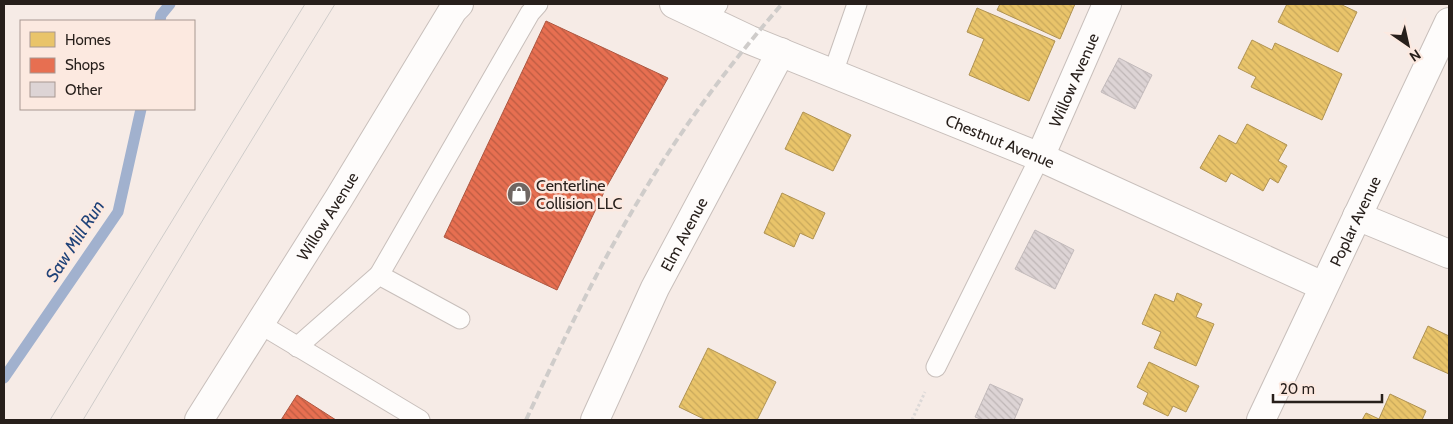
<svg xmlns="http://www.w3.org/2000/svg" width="1453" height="424" viewBox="0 0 1453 424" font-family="Cabin,sans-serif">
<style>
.homes{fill:url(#homes-back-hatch);stroke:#af9252}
.shops{fill:url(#shops-back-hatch);stroke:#ad5741}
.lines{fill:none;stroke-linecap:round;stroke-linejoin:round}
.stream{stroke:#a1b1ce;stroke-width:11}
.building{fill:url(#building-back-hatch);stroke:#c2babb}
.lane-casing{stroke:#c8bfbb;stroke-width:21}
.street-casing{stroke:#c8bfbb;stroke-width:30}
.path{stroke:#dcd8d7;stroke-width:3;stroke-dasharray:2.5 2.5;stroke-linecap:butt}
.lane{stroke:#fefcfb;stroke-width:19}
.street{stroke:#fefcfb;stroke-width:28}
.tram{stroke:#cfccca;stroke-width:1}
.rail{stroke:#cfccca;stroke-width:4;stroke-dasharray:8 4;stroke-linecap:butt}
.labels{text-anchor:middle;stroke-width:5;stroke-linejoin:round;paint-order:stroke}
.street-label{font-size:16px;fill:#271f1b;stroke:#fce9e0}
.poi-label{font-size:16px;fill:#271f1b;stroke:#fce9e0;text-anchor:start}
.water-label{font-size:18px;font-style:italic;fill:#1f4278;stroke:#fce9e0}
</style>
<defs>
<pattern id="homes-back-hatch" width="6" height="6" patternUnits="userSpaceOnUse" patternTransform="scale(1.25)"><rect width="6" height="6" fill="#e9c46a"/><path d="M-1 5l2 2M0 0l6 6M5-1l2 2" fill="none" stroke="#c8a85b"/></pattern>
<pattern id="shops-back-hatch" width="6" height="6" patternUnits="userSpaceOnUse" patternTransform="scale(1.25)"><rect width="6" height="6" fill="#e76f51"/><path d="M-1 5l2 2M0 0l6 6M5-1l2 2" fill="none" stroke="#bb5b42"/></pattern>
<pattern id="building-back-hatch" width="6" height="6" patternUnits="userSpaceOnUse" patternTransform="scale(1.25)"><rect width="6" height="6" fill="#ddd4d5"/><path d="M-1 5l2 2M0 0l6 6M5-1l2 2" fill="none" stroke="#beb6b6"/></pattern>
</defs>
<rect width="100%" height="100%" fill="#f6ebe6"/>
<g class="homes">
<polygon points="1000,4 1075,4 1060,39 997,10"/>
<polygon points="1287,4 1340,4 1357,12 1338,52 1278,22"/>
<polygon points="977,8 1055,41 1029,101 969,75 984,39 967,32"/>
<polygon points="1252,40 1272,50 1275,43 1342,74 1322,120 1251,87 1256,77 1238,68"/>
<polygon points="803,112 851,135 833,171 785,149"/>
<polygon points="1247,124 1287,145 1278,161 1287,166 1278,183 1270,178 1263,191 1231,173 1226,182 1200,168 1219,135 1236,144"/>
<polygon points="782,193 825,213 813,239 800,233 794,247 764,233"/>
<polygon points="1177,293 1202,304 1196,317 1214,324 1196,366 1154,348 1161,332 1142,324 1155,294 1174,302"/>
<polygon points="1428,326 1449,336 1449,374 1413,358"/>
<polygon points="708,348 776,382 757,420 706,420 679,407"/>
<polygon points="1149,362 1199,386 1186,412 1173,406 1168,416 1143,404 1148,393 1137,387"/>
<polygon points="1390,394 1426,411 1422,420 1362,420 1366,413 1379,419"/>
</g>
<g class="shops">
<polygon points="546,21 668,78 607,186 557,290 444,237"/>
<polygon points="297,395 336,420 281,420"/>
</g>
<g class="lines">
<g class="stream">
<polyline points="160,21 161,15 170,4"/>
<polyline points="4,378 118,212 141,109"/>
</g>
</g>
<g class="building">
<polygon points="1119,58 1152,75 1135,109 1101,92"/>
<polygon points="1035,230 1074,250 1055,289 1015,269"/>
<polygon points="990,384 1023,399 1014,420 983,420 975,417"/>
</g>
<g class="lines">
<g class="lane-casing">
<g id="lane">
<polyline points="708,19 718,4"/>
<polyline points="833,73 857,4"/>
<polyline points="379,275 530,13 538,4"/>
<polyline points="260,324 420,420"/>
<polyline points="297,347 379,275 460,319"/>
<polyline points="936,367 1040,157"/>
</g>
</g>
<g class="street-casing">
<g id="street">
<path id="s1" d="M674,4L750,40L1040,157L1323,286"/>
<path id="s2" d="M1040,157L1107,4"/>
<polyline points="1357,216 1449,254"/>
<path id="s3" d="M199,420L339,198L453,10L459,4"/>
<path id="s4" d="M595,420L655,288L781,52"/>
<path id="s5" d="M1261,420L1449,22"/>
</g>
</g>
<polyline class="path" points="912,420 925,392"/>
<use href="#lane" class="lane"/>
<use href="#street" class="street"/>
<g class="tram">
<polyline points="50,420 305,4"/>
<polyline points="83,420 204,218 335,4"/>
</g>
<path class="rail" d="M526,420C560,347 595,273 637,203C678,133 728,66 782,4"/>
</g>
<defs>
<g id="shop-disc" transform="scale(1.25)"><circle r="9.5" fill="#6f6662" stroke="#fce9e0"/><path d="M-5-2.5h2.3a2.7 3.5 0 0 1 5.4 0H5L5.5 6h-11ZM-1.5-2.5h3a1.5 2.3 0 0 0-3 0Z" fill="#fff"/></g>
</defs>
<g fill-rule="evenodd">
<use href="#shop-disc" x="519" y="194"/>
</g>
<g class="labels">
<g class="street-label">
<text dy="6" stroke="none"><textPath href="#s2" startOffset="84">Willow Avenue</textPath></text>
<text dy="6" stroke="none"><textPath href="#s1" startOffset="354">Chestnut Avenue</textPath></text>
<text dy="6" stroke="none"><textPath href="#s3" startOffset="241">Willow Avenue</textPath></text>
<text dy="6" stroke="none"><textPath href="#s5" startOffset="220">Poplar Avenue</textPath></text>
<text dy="6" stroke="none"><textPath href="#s4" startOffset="206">Elm Avenue</textPath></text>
</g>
<g class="poi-label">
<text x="536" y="191">Centerline<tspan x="536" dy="18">Collision LLC</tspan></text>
</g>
<g class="water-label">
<text transform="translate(75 241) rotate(-57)" y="6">Saw Mill Run</text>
</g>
</g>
<rect width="1453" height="424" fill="none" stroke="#271f1b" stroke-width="10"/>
<rect x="20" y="20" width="175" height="90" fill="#fce9e0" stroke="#a79891"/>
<rect x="30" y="32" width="25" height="15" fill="#e9c46a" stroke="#a79891"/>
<text x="65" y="45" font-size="15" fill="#271f1b">Homes</text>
<rect x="30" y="58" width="25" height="15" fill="#e76f51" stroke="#a79891"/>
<text x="65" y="70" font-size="15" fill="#271f1b">Shops</text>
<rect x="30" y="82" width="25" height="15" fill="#ddd4d5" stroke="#a79891"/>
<text x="65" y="95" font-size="15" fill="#271f1b">Other</text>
<g transform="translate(1408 45) rotate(146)" stroke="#fce9e0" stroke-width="4" paint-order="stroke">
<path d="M0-4L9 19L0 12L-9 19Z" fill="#271f1b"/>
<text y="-8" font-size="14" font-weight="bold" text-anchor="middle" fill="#271f1b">N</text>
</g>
<path d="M1273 394v8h109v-8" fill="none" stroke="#271f1b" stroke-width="2.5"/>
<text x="1280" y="394" font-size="15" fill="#271f1b" stroke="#fce9e0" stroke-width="4" paint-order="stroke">20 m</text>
</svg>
